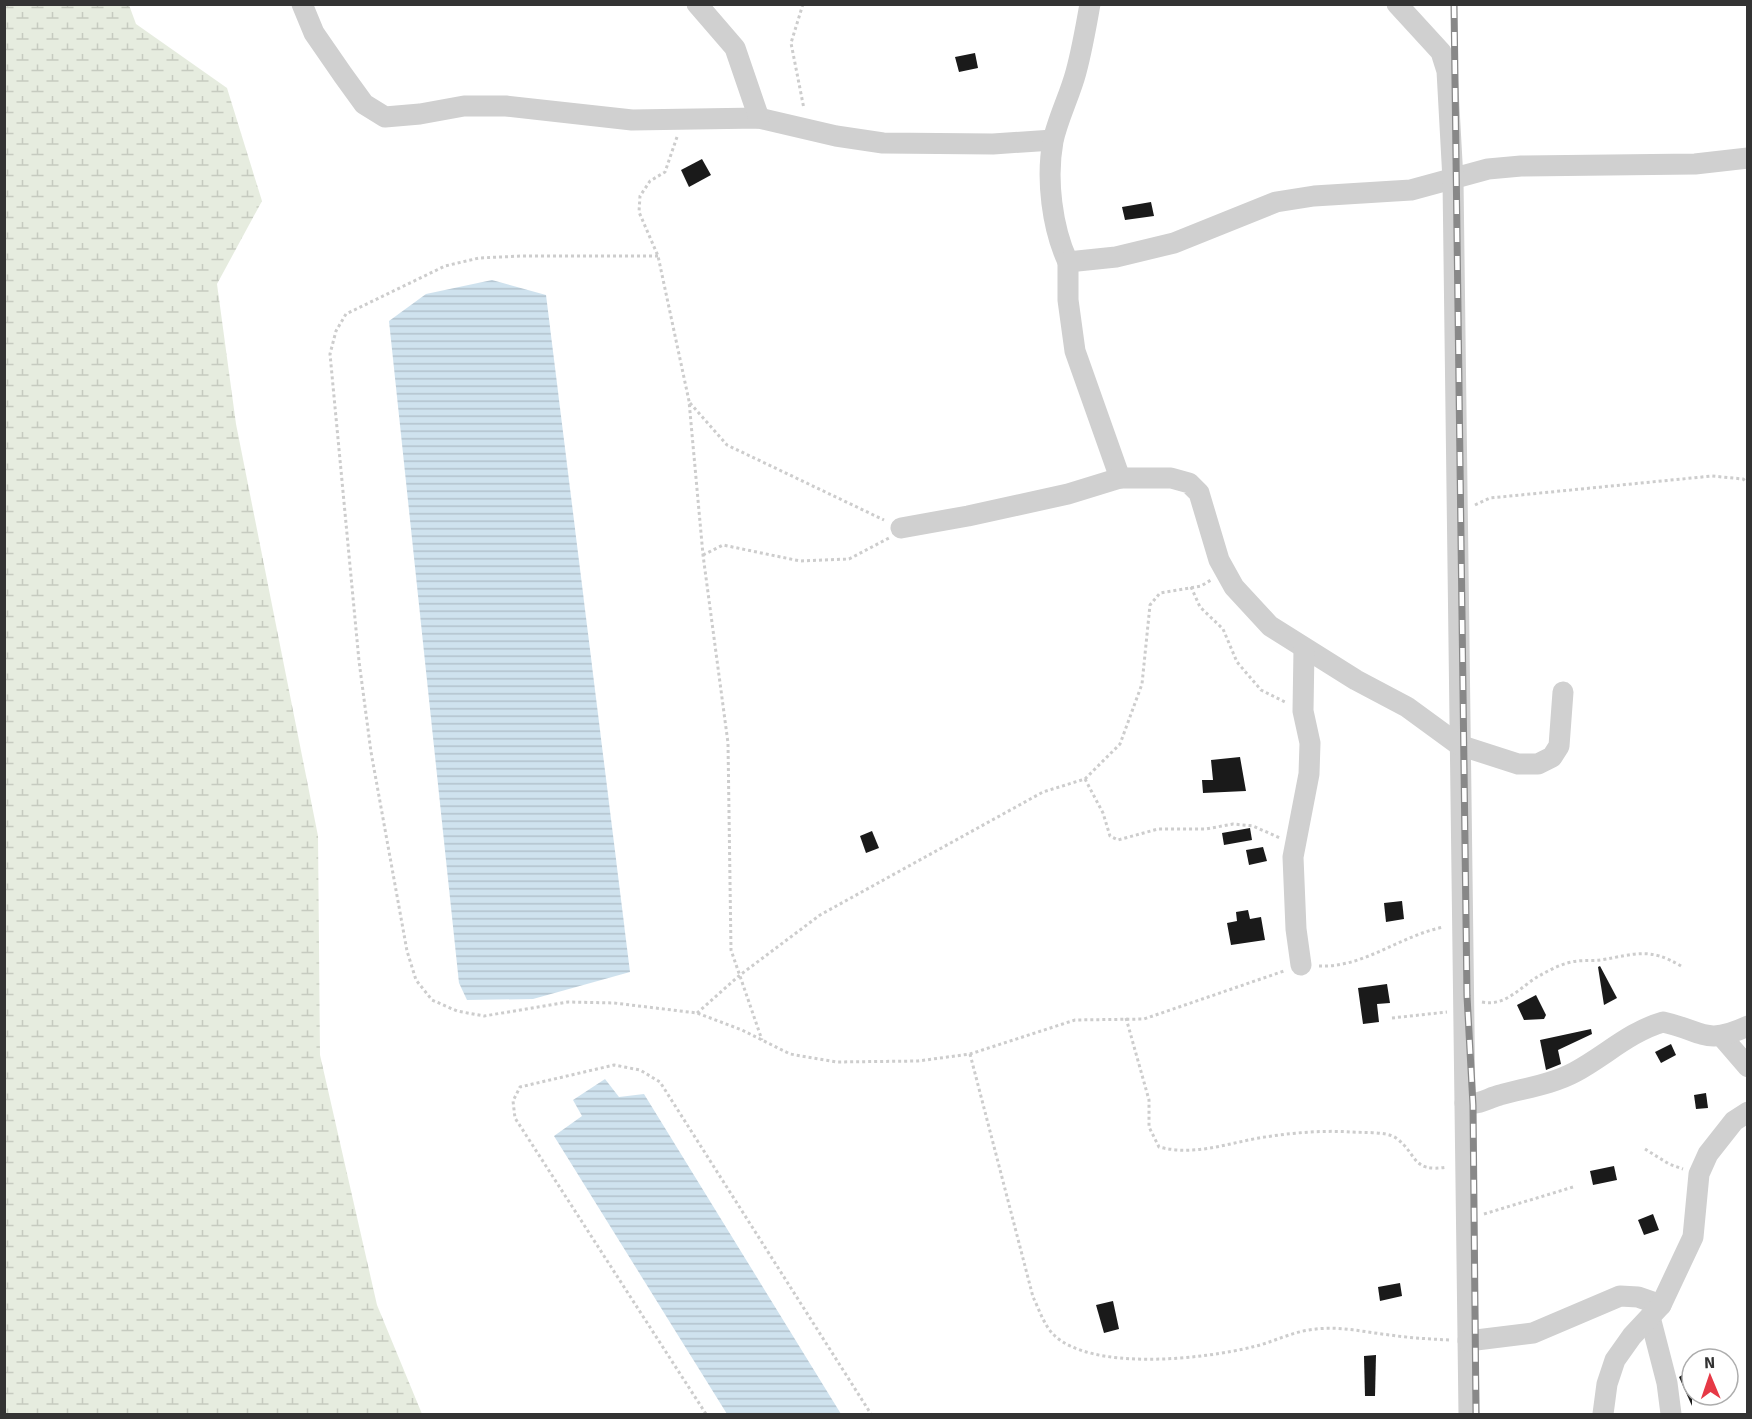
<svg xmlns="http://www.w3.org/2000/svg" width="1752" height="1419" viewBox="0 0 1752 1419" font-family="Signika,sans-serif">
<style>
.wetland{fill:url(#wetland-marsh)}
.water{fill:url(#water-rules)}
.building{fill:#1a1a1a}
.lines{fill:none;stroke-linecap:round;stroke-linejoin:round}
.path{stroke:#cdcdcd;stroke-width:3;stroke-dasharray:3 3;stroke-linecap:butt}
.minor{stroke:#d0d0d0;stroke-width:21}
.rail-casing{stroke:#888;stroke-width:7}
.rail{stroke:#fff;stroke-width:4.5;stroke-dasharray:14;stroke-linecap:butt}
</style>
<defs>
<pattern id="wetland-marsh" width="20" height="14" patternUnits="userSpaceOnUse" patternTransform="scale(1.5)"><rect width="20" height="14" fill="#e6ecdf"/><path d="M1 5h8M5 5V1M11 12h8M15 12V8" fill="none" stroke="#c6cbc0"/></pattern>
<pattern id="water-rules" width="6" height="5" patternUnits="userSpaceOnUse" patternTransform="scale(1.5)"><rect width="6" height="5" fill="#cfe2ee"/><path d="M0 2.5h6" fill="none" stroke="#b2c2cd"/></pattern>
</defs>
<rect width="100%" height="100%" fill="#fff"/>
<polygon class="wetland" points="5,4 129,5 136,24 227,88 262,201 217,284 236,424 318,836 320,1055 377,1305 422,1414 5,1414"/>
<g class="water">
<polygon points="492,280 546,295 630,972 533,999 467,1000 459,983 389,321 426,294"/>
<polygon points="605,1079 619,1097 644,1094 841,1414 727,1414 554,1136 582,1116 573,1100"/>
</g>
<g class="building">
<polygon points="975,53 978,68 959,72 955,57"/>
<polygon points="702,159 711,175 689,187 681,170"/>
<polygon points="1151,202 1154,216 1125,220 1122,207"/>
<polygon points="1240,757 1246,791 1203,793 1202,780 1213,780 1211,760"/>
<polygon points="1250,828 1252,840 1224,845 1222,833"/>
<polygon points="872,831 879,848 866,853 860,836"/>
<polygon points="1263,847 1267,861 1249,865 1246,850"/>
<polygon points="1402,901 1404,919 1386,922 1384,903"/>
<polygon points="1248,910 1250,919 1261,917 1265,940 1231,945 1227,923 1237,921 1236,912"/>
<polygon points="1600,966 1617,998 1604,1005 1598,967"/>
<polygon points="1387,984 1390,1003 1377,1004 1379,1022 1363,1024 1358,988"/>
<polygon points="1536,995 1546,1015 1544,1019 1524,1020 1517,1005"/>
<polygon points="1591,1029 1592,1034 1558,1050 1561,1064 1546,1070 1540,1040"/>
<polygon points="1671,1044 1676,1055 1661,1063 1655,1052"/>
<polygon points="1706,1093 1708,1108 1696,1109 1694,1095"/>
<polygon points="1614,1166 1617,1180 1593,1185 1590,1171"/>
<polygon points="1653,1214 1659,1230 1644,1235 1638,1220"/>
<polygon points="1400,1283 1402,1296 1380,1301 1378,1287"/>
<polygon points="1113,1301 1119,1329 1104,1333 1096,1305"/>
<polygon points="1376,1355 1375,1396 1365,1396 1364,1356"/>
<polygon points="1692,1369 1692,1406 1679,1377"/>
</g>
<g class="lines">
<g class="path">
<polyline points="803,4 791,43 804,109"/>
<polyline points="677,137 665,172 650,181 640,196 639,212 658,256 689,401 703,555 728,743 731,950 762,1040"/>
<polyline points="658,256 522,256 479,258 445,266 346,314 336,331 330,354 359,661 371,752 407,951 416,980 432,1000 457,1011 484,1016 568,1002 614,1003 697,1013 742,1030 790,1054 837,1062 918,1061 970,1054 1075,1020 1144,1019 1284,971"/>
<polyline points="690,403 727,445 884,520"/>
<polyline points="1475,505 1490,498 1712,476 1743,479 1748,483"/>
<polyline points="703,555 723,545 800,561 849,559 889,538"/>
<polyline points="1191,587 1200,607 1223,629 1237,662 1261,690 1285,702"/>
<polyline points="1085,779 1103,813 1110,836 1118,840 1158,829 1206,829 1233,824 1253,826 1280,838"/>
<path d="M1319,966C1364,968 1401,935 1444,927"/>
<path d="M1482,1002C1506,1007 1521,986 1539,976C1551,969 1565,962 1578,961C1586,960 1594,961 1601,960C1636,954 1649,947 1681,966"/>
<polyline points="697,1013 740,975 820,915 1043,792 1085,779 1120,744 1142,684 1150,605 1160,593 1201,586 1211,580"/>
<path d="M1126,1018L1149,1100V1127L1159,1147C1194,1156 1225,1144 1259,1138C1289,1133 1321,1130 1351,1132C1363,1133 1386,1131 1396,1138C1418,1154 1411,1173 1447,1167"/>
<polyline points="1392,1018 1447,1012"/>
<path d="M970,1054L1033,1297C1039,1309 1044,1325 1053,1334C1090,1372 1204,1359 1252,1347C1271,1343 1289,1333 1309,1330C1337,1325 1363,1332 1390,1335C1410,1338 1430,1339 1450,1340"/>
<polyline points="1645,1149 1669,1164 1683,1169"/>
<polyline points="1484,1214 1573,1187"/>
<polyline points="706,1414 515,1118 513,1101 520,1087 614,1065 640,1070 660,1082 871,1414"/>
</g>
<g class="minor">
<polyline points="302,4 314,33 343,75 364,104 385,117 420,114 464,106 506,106 632,120 759,118 836,136 883,143 993,144 1053,140"/>
<polyline points="697,4 735,48 759,118"/>
<path d="M1090,4C1086,27 1082,50 1076,72C1070,95 1058,118 1053,141C1046,179 1052,228 1068,262L1116,257L1174,243L1276,202L1314,196L1411,190L1488,169L1521,166L1695,164L1748,158"/>
<polyline points="1397,4 1441,52 1447,71 1453,180 1469,1414"/>
<polyline points="1068,262 1068,300 1075,351 1120,478"/>
<polyline points="901,528 968,516 1068,494 1120,478 1171,478 1189,483 1199,493 1219,560 1234,587 1270,626 1356,680 1407,707 1459,745 1518,764 1538,764 1552,757 1559,746 1563,692"/>
<polyline points="1301,965 1296,929 1293,857 1309,774 1310,743 1303,711 1304,649"/>
<polyline points="1723,1038 1748,1067"/>
<path d="M1465,1103C1477,1106 1488,1098 1500,1095C1525,1088 1553,1084 1575,1072C1605,1056 1629,1032 1663,1022C1704,1031 1704,1046 1748,1026"/>
<polyline points="1650,1317 1667,1383 1671,1414"/>
<polyline points="1468,1341 1533,1333 1620,1296 1638,1297 1661,1305"/>
<polyline points="1603,1414 1607,1384 1615,1360 1632,1336 1661,1305 1693,1237 1699,1174 1708,1154 1734,1121 1748,1112"/>
</g>
<g class="rail-casing">
<polyline id="rail" points="1454,4 1467,996 1473,1105 1476,1414"/>
</g>
<use href="#rail" class="rail"/>
</g>
<rect width="1752" height="1419" fill="none" stroke="#333333" stroke-width="12"/>
<g transform="translate(1710 1377) rotate(358)"><circle r="28" fill="#ffffff" stroke="#adadad" stroke-width="1.5"/>
<path d="M0-4.5L10 22L0 15L-10 22Z" fill="#e63946"/>
<text y="-9" font-size="16" font-weight="bold" text-anchor="middle" fill="#333333">N</text>
</g>
</svg>
